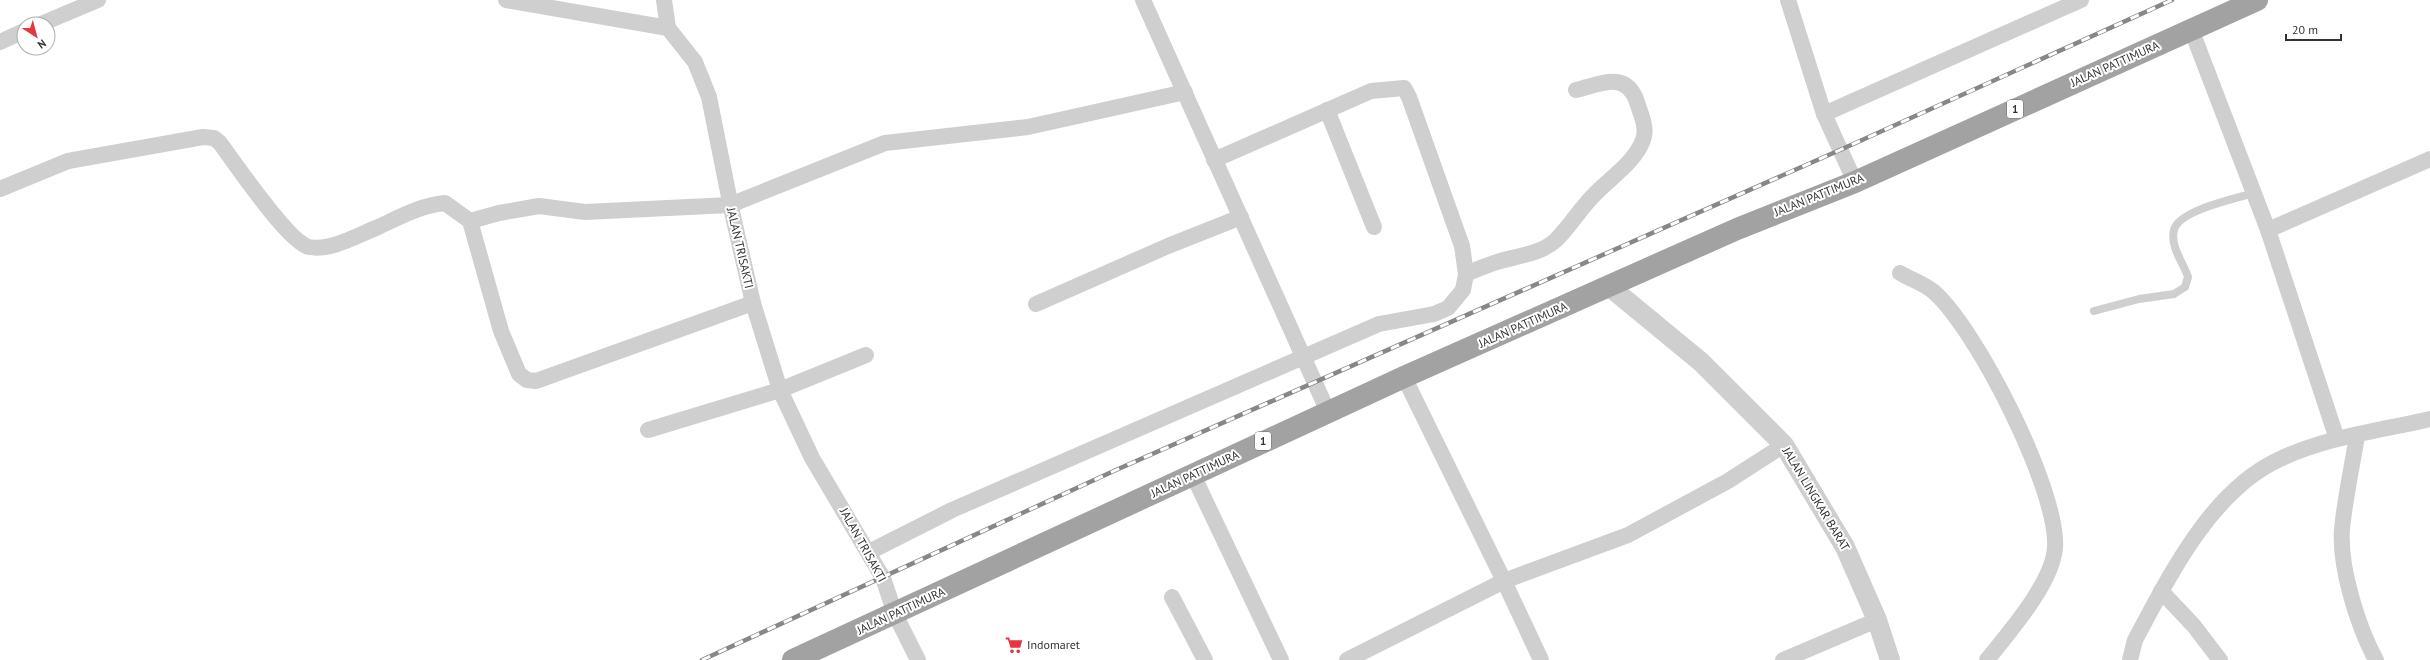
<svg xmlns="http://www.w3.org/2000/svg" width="2430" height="660" viewBox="0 0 2430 660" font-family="'PT Sans',sans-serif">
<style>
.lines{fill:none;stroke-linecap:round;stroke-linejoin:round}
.service{stroke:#cfcfcf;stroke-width:8}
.minor{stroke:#cfcfcf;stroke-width:16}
.tertiary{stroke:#cfcfcf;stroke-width:20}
.trunk{stroke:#a2a2a2;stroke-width:22}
.rail-casing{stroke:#878787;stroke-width:4.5}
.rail{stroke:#fff;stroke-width:3;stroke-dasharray:9;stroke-linecap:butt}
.labels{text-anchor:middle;stroke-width:4;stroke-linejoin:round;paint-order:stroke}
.shield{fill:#fff;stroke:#707070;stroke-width:1}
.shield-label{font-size:11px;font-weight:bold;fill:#323232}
.street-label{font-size:12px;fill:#323232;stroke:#fff}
.poi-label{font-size:12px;fill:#323232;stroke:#fff;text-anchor:start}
</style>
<rect width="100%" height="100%" fill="#fff"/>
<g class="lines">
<path class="service" d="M2094,311L2139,299L2174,294L2185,287L2188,277C2183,262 2170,247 2174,230C2179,210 2235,199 2254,193"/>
<g class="minor">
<polyline points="506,0 668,28 695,62 709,97 732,212 753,303 780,390 812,458 883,578 895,614 918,660"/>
<polyline points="664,0 668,28"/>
<polyline points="1143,0 1328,412"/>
<polyline points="1788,0 1824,114 1855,182"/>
<polyline points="41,24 98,0"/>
<polyline points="2191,29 2268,230 2337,439"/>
<polyline points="0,42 24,31"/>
<polyline points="1327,110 1374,227"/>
<polyline points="1824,114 2081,0"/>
<path d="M0,189L68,161L203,137L214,138L220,143C235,163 288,242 309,247C331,251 356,236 376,228C398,218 421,205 445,203L470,221L501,331L519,374L527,380L536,381L753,303"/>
<polyline points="470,221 499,213 539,206 585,212 730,205 885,143 1028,127 1185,92"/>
<polyline points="2268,230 2430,159"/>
<path d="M1900,273C1910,279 1925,284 1934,292C1977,330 2059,491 2055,548C2052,584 2009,632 1987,660"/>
<path d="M1466,274C1475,270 1485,266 1494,263C1514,256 1540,255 1556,240C1569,227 1579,211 1591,198C1608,179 1634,164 1643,140C1648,128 1640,113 1637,102C1626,70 1601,84 1576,90"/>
<polyline points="1036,304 1168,246 1241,217"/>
<polyline points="1404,377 1504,581 1541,660"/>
<polyline points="648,430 780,390 866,355"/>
<path d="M2357,436C2352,467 2345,498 2342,529C2339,567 2358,627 2376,660"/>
<polyline points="1193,475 1281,660"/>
<polyline points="869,552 952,510 1379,324 1434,314 1448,308 1463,290 1466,274 1462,246 1409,97 1404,88 1371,91 1214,160"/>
<polyline points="2161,591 2194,626 2220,660"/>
<polyline points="1172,597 1205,660"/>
<polyline points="1347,660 1504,581 1628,535 1728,481 1784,445"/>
<polyline points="1783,660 1877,620"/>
<path d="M2130,660L2135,640C2169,577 2210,492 2278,460C2325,437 2379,431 2430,419"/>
</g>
<polyline class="tertiary" points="1610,287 1701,362 1784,445 1845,547 1877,620 1890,660"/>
<polyline class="trunk" points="793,660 1404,377 1737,229 1855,182 2257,0"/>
<g class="rail-casing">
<polyline id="rail" points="702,660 1116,470 1840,150 2172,0"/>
</g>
<use href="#rail" class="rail"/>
</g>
<defs>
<g id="supermarket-bare" transform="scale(1.38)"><path d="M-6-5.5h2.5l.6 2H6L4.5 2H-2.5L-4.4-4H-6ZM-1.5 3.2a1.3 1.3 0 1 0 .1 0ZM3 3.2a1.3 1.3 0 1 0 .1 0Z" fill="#e6363e" stroke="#fff" stroke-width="2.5" paint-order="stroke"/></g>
</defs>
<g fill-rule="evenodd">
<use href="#supermarket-bare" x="1014" y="645"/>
</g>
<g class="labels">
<g class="shield">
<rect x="2007" y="100" width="16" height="18" rx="3"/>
<rect x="1255" y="432" width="16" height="18" rx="3"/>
</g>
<g class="shield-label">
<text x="2015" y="113">1</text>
<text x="1263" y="445">1</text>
</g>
<g class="street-label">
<text transform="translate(2115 64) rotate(-24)" y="4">JALAN PATTIMURA</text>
<text transform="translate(1819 195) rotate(-22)" y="4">JALAN PATTIMURA</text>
<text transform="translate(740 248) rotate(77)" y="4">JALAN TRISAKTI</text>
<text transform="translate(1523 325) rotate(-24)" y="4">JALAN PATTIMURA</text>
<text transform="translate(1195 474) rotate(-25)" y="4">JALAN PATTIMURA</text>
<text transform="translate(1816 499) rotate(59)" y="4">JALAN LINGKAR BARAT</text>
<text transform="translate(863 545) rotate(61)" y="4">JALAN TRISAKTI</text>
<text transform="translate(901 611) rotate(-25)" y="4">JALAN PATTIMURA</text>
</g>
<g class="poi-label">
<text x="1027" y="649">Indomaret</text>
</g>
</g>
<g transform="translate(36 36) rotate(144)"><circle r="19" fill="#ffffff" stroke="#adadad"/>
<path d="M0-3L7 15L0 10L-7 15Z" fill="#e6363e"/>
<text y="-6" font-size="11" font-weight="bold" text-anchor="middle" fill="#323232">N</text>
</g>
<path d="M2286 34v6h55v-6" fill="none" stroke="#323232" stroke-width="2"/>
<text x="2292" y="34" font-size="12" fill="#323232" stroke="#ffffff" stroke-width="3" paint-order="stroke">20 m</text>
</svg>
